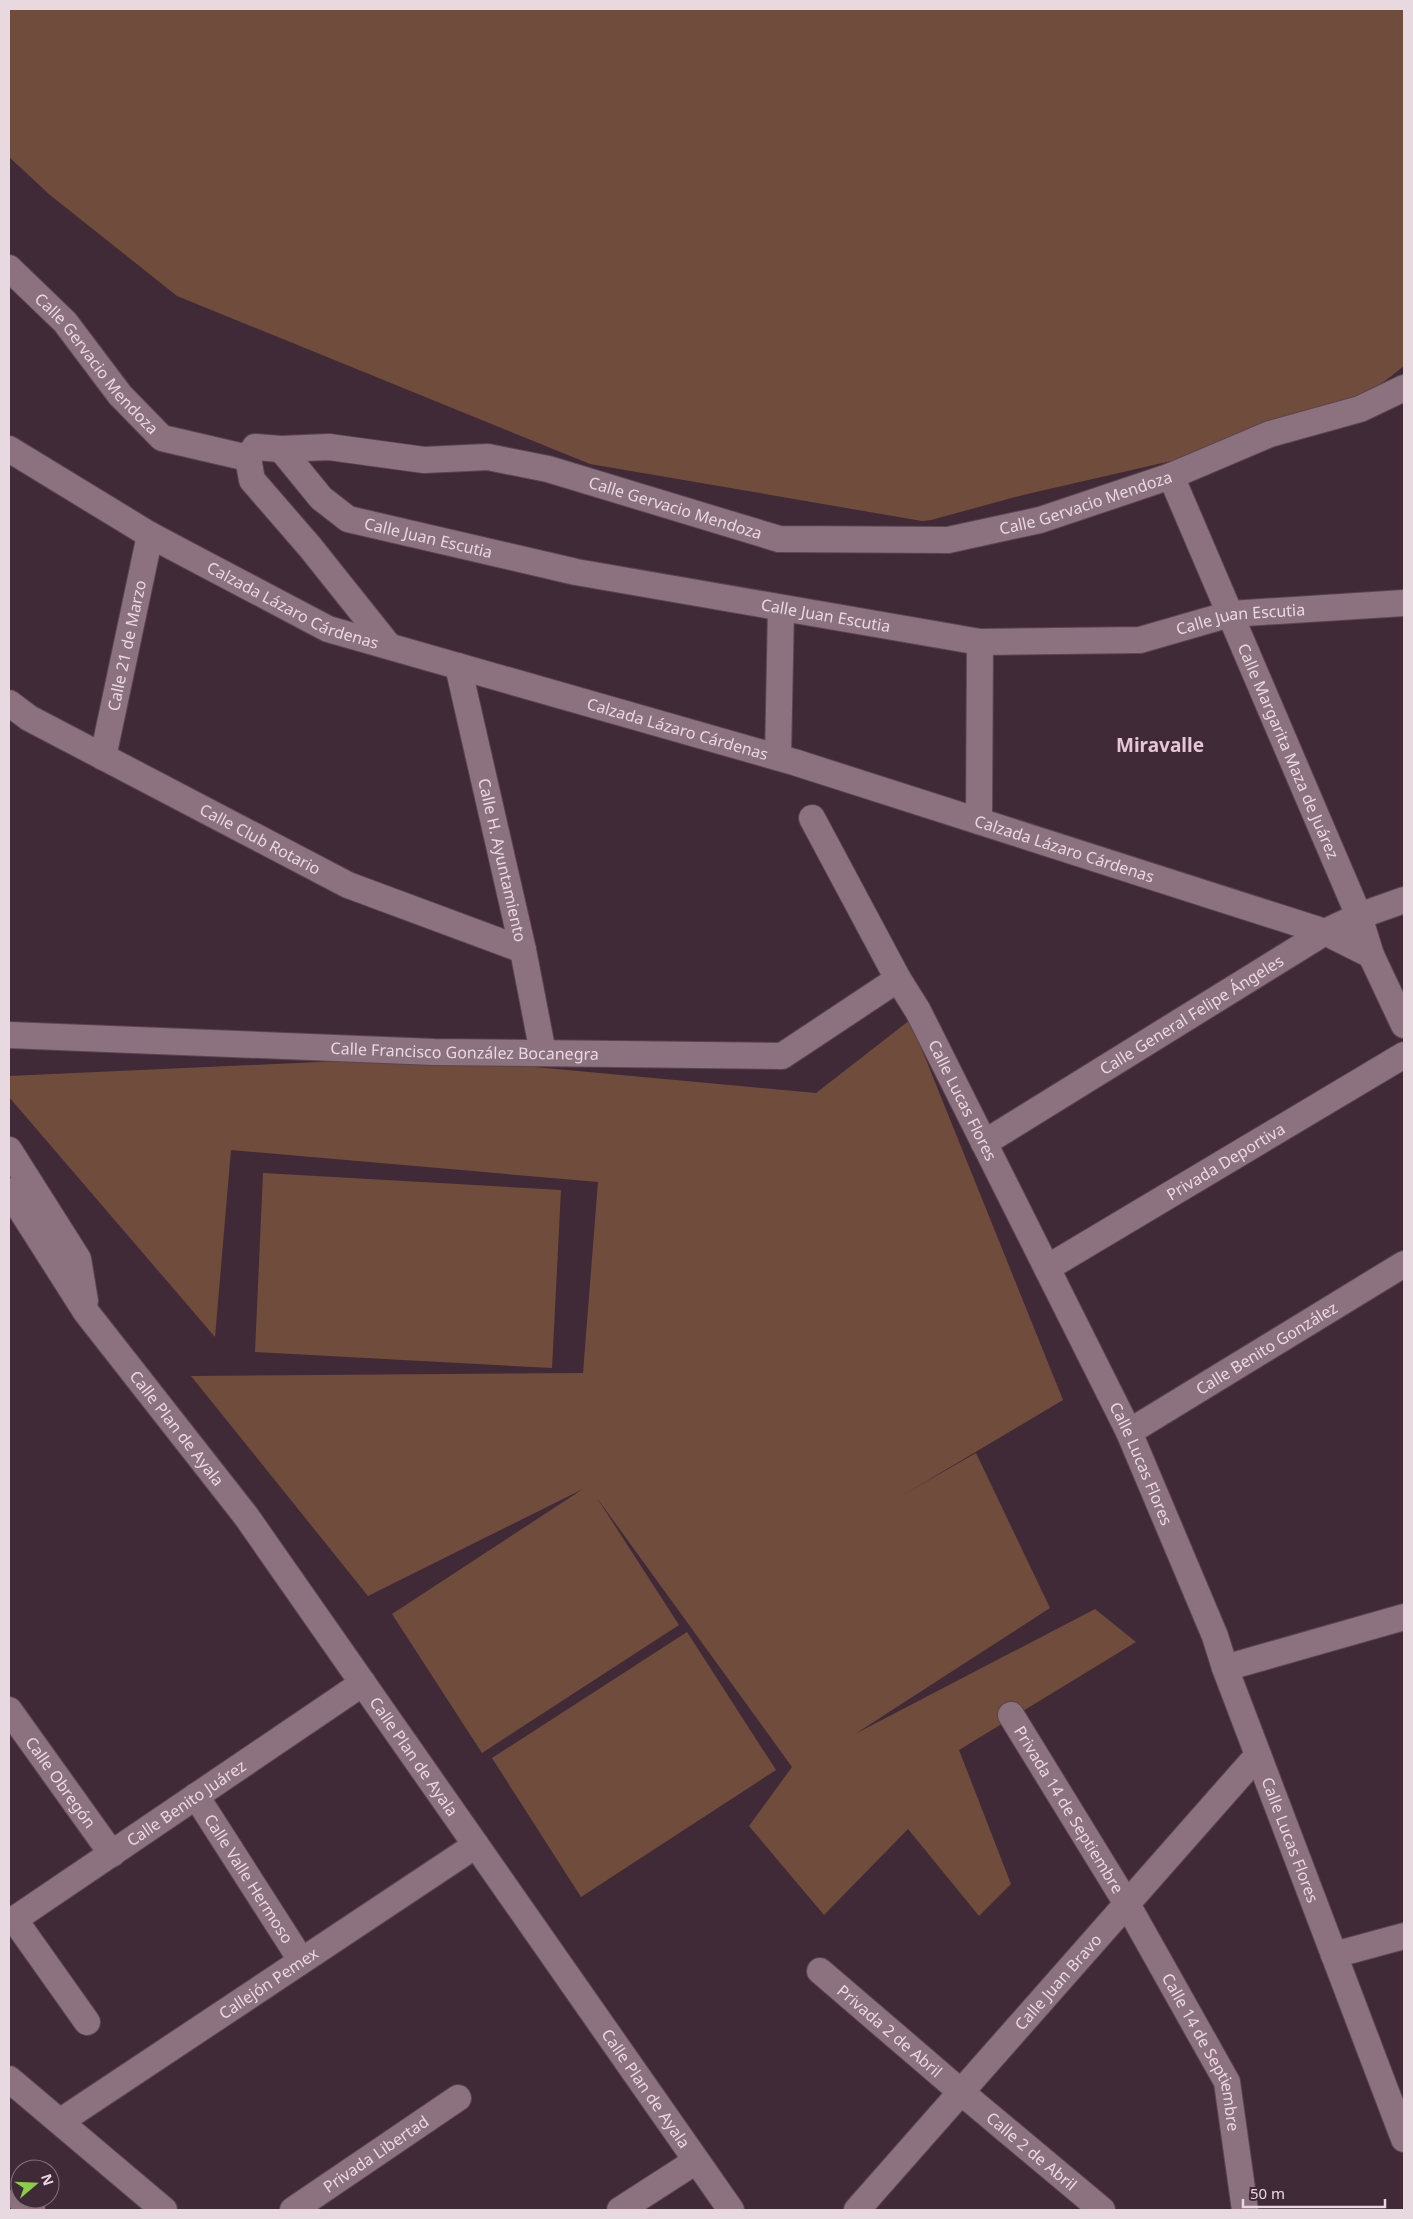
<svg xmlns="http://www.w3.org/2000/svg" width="1413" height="2219" viewBox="0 0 1413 2219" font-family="'Noto Sans',sans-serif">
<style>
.green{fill:#704c3c}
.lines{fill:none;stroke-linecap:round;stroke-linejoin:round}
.minor-casing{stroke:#594650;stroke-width:28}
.minor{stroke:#8c717e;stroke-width:26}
.labels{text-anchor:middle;stroke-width:5;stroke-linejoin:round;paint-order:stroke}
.street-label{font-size:16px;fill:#e8d9e0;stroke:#412a37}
.quarter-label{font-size:19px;font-weight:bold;fill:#e4c6d5;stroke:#412a37}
</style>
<rect width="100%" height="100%" fill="#412a37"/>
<g class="green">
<polygon points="9,9 1404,9 1404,366 1358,402 1171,461 1023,495 931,520 922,521 590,464 177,296 50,195 9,157"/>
<polygon points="910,1020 1063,1400 903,1495 976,1453 1050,1608 855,1734 1095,1609 1136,1642 959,1750 1011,1884 979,1916 908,1829 824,1915 749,1826 792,1767 597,1498 679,1625 482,1753 392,1614 583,1489 368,1596 191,1376 583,1373 598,1182 231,1150 215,1337 9,1097 9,1076 428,1057 816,1093"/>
<polygon points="263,1173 561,1190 552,1368 255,1352"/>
<polygon points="687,1632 776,1770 581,1897 492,1758"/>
</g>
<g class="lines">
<g class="minor-casing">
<g id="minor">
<path id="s1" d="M9,268L65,322L120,395L162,438L248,458L255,447L281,449L329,447L424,460L488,457L548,469L779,539L948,540L1040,520L1171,476L1270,434L1360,409L1404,388"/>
<path id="s2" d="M9,449L150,535L328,629L794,762L1325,932L1371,955"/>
<path id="s3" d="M281,449L321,498L348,519L576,572L980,642L1140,640L1230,614L1404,603"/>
<polyline points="248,458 252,480 310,547 389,646"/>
<path id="s4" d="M1171,476L1359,916L1371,955L1404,1025"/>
<path id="s5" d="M458,666L523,950L543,1053"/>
<path id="s6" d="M9,703L29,718L348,885L523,950"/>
<path id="s7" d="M103,757L150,535"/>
<polyline points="778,757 781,608"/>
<path id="s8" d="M812,818L898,979L918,1011L1129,1432L1215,1636L1225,1668L1404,2139"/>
<polyline points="979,821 980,642"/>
<path id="s9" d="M9,1035L434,1052L782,1056L898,979"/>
<path id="s10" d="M984,1143L1325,932L1359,916L1404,900"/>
<polyline points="9,1150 78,1259 85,1301"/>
<path id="s11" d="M9,1191L86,1312L246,1516L731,2210"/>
<path id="s12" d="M1047,1268L1404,1055"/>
<path id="s13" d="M1129,1432L1404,1264"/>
<polyline points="1225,1668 1404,1617"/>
<path id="s14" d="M9,1710L112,1854"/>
<path id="s15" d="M1011,1715L1127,1904L1227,2082L1245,2210"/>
<path id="s16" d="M196,1796L301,1960"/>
<polyline points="14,1919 87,2022"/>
<path id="s17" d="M9,1923L363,1683"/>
<polyline points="1334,1955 1404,1936"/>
<path id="s18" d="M820,1971L961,2092L1102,2210"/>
<polyline points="9,2079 164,2210"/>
<path id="s19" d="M61,2121L476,1845"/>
<polyline points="20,2199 32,2210"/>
<path id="s20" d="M293,2210L458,2098"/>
<polyline points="620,2210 696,2161"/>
<path id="s21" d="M857,2210L1258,1755"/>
</g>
</g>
<use href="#minor" class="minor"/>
</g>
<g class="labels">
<g class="street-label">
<text dy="6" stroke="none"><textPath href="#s1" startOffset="130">Calle Gervacio Mendoza</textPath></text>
<text dy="6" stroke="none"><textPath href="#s1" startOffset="1179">Calle Gervacio Mendoza</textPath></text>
<text dy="6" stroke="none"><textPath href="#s1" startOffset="759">Calle Gervacio Mendoza</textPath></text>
<text dy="6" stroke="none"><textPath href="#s3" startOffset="180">Calle Juan Escutia</textPath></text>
<text dy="6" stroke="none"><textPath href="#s2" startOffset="325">Calzada Lázaro Cárdenas</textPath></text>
<text dy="6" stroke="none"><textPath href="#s3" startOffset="585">Calle Juan Escutia</textPath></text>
<text dy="6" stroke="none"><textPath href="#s3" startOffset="1005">Calle Juan Escutia</textPath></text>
<text dy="6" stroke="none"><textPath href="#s7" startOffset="114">Calle 21 de Marzo</textPath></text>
<text dy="6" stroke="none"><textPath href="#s2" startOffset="730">Calzada Lázaro Cárdenas</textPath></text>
<text dy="6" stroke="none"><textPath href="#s4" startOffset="299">Calle Margarita Maza de Juárez</textPath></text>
<text dy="6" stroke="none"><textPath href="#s6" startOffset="286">Calle Club Rotario</textPath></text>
<text dy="6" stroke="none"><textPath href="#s2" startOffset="1135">Calzada Lázaro Cárdenas</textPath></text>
<text dy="6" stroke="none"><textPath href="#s5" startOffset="199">Calle H. Ayuntamiento</textPath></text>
<text dy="6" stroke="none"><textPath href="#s10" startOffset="244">Calle General Felipe Ángeles</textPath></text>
<text dy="6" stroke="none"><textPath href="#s9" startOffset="456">Calle Francisco González Bocanegra</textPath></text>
<text dy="6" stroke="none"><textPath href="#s8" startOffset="320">Calle Lucas Flores</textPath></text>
<text dy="6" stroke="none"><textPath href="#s12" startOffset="208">Privada Deportiva</textPath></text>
<text dy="6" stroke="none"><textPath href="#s13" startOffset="161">Calle Benito González</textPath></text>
<text dy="6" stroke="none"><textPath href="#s11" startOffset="291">Calle Plan de Ayala</textPath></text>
<text dy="6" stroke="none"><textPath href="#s8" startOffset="725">Calle Lucas Flores</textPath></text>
<text dy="6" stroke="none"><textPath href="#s11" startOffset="696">Calle Plan de Ayala</textPath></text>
<text dy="6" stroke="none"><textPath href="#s14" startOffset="89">Calle Obregón</textPath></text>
<text dy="6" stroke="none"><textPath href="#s17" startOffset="214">Calle Benito Juárez</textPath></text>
<text dy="6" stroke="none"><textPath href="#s15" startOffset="111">Privada 14 de Septiembre</textPath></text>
<text dy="6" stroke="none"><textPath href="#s8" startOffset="1130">Calle Lucas Flores</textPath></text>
<text dy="6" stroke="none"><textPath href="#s16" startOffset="98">Calle Valle Hermoso</textPath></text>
<text dy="6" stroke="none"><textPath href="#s19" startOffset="249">Callejón Pemex</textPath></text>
<text dy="6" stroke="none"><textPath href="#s21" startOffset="304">Calle Juan Bravo</textPath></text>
<text dy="6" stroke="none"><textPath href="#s18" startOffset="92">Privada 2 de Abril</textPath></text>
<text dy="6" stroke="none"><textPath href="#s15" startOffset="389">Calle 14 de Septiembre</textPath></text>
<text dy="6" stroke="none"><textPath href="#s11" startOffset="1101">Calle Plan de Ayala</textPath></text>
<text dy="6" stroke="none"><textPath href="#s18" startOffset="278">Calle 2 de Abril</textPath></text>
<text dy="6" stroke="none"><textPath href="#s20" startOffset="100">Privada Libertad</textPath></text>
</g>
<g class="quarter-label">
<text x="1160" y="752">Miravalle</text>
</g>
</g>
<rect width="1413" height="2219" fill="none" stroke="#e8d9e0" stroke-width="20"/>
<g transform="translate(35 2184) rotate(71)"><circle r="24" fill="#412a37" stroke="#84707b"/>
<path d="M0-4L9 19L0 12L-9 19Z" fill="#8ace47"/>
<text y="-8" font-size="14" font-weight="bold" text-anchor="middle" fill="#e8d9e0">N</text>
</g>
<path d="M1243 2199v8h142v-8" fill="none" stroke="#e8d9e0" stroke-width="2.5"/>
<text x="1250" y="2199" font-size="15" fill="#e8d9e0" stroke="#412a37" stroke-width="4" paint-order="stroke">50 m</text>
</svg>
